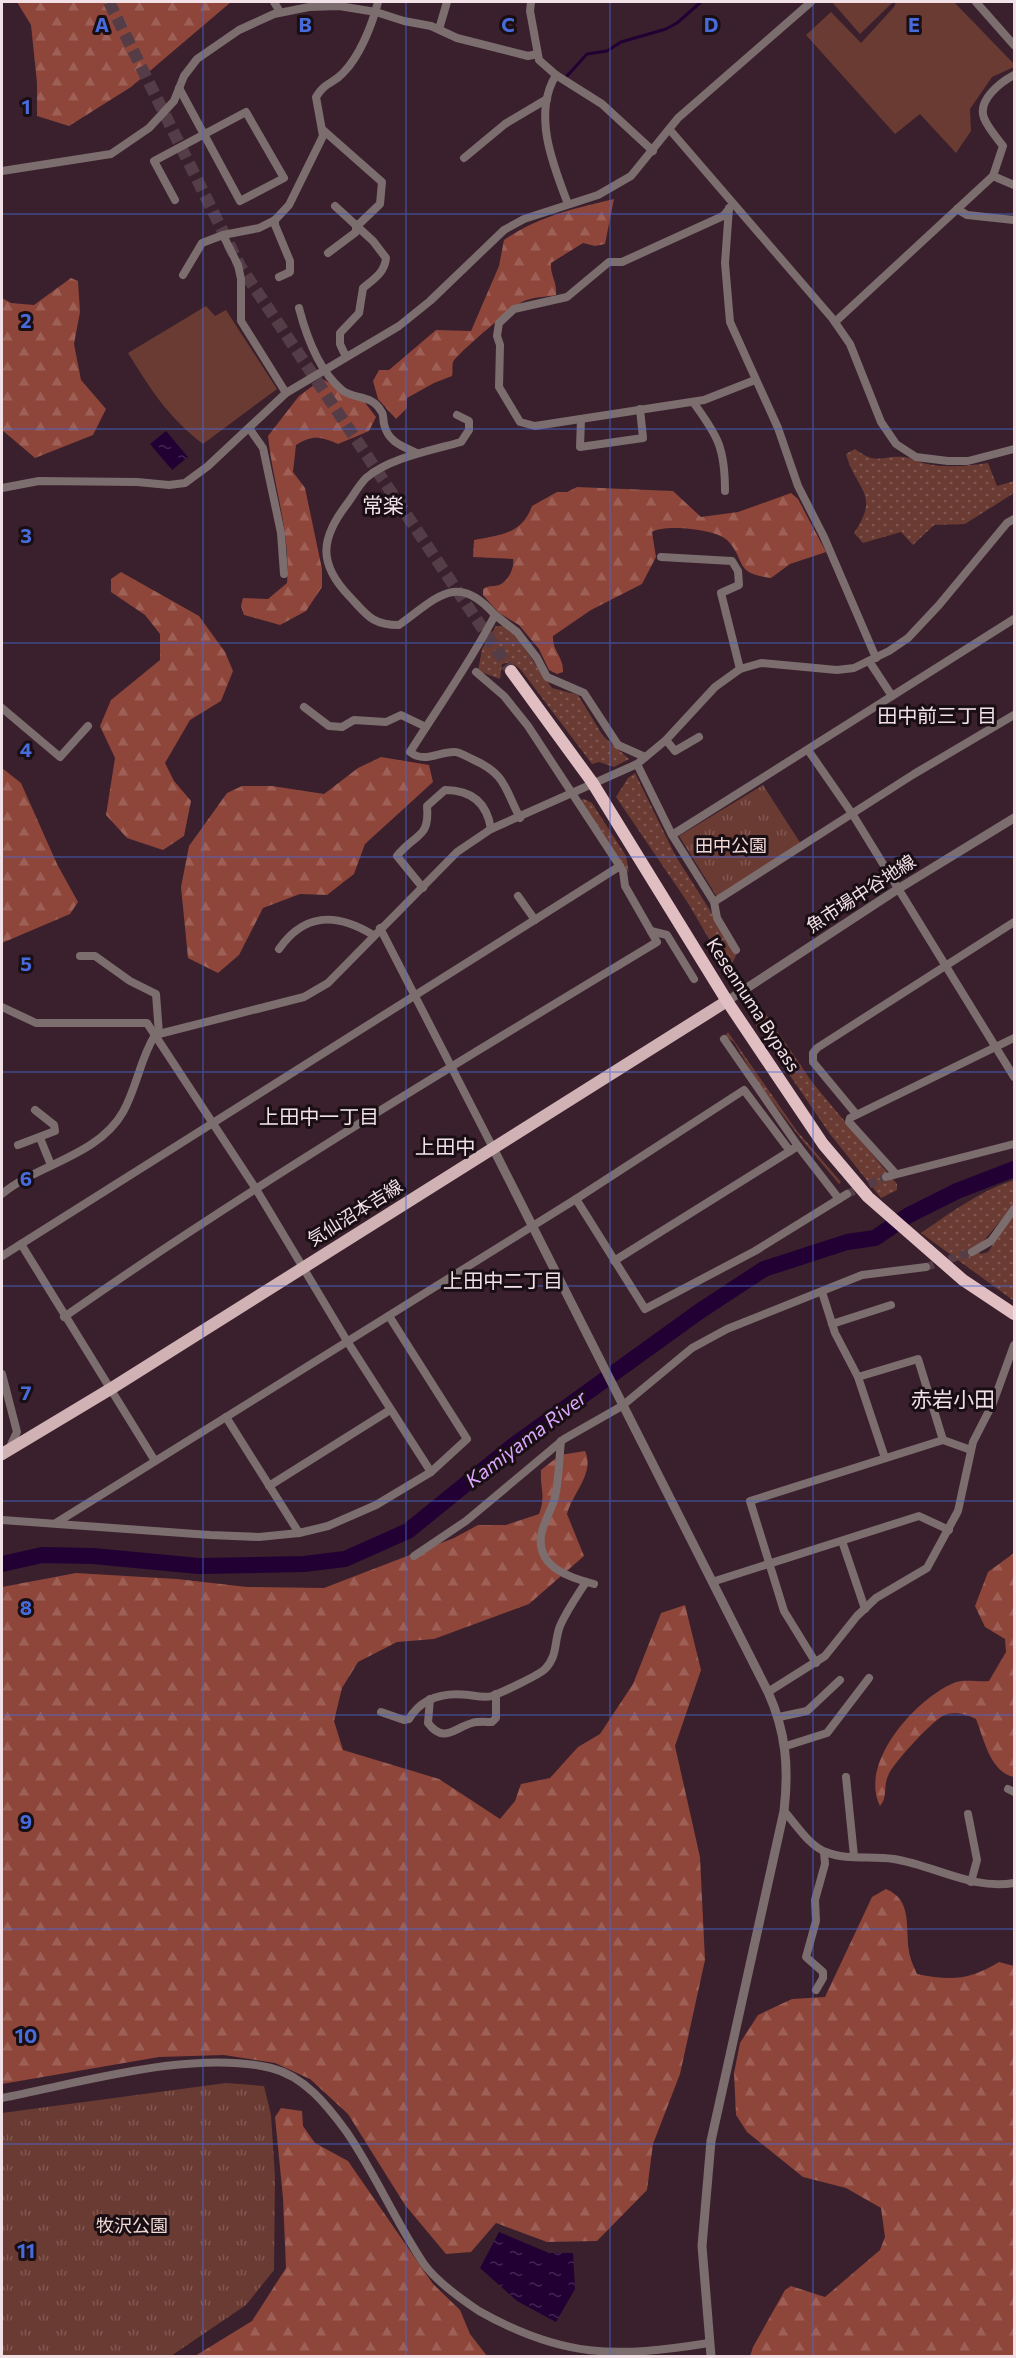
<svg xmlns="http://www.w3.org/2000/svg" width="1016" height="2358" viewBox="0 0 1016 2358" font-family="Commissioner,'Noto Sans JP',sans-serif">
<style>
.grass{fill:url(#grass-dots)}
.forest{fill:url(#forest-firs)}
.park{fill:url(#park-tufts)}
.garden{fill:#6a3b33}
.water{fill:url(#water-ripples)}
.lines{fill:none;stroke-linecap:round;stroke-linejoin:round}
.stream{stroke:#220034;stroke-width:3}
.river{stroke:#220034;stroke-width:16}
.minor-tunnel{stroke:#553d48;stroke-width:8;stroke-dasharray:8 4;stroke-linecap:butt}
.trunk-tunnel{stroke:#553d48;stroke-width:12;stroke-dasharray:12 6;stroke-linecap:butt}
.minor{stroke:#7c6d6e;stroke-width:8}
.tertiary{stroke:#7c6d6e;stroke-width:9}
.primary{stroke:#d0b1b4;stroke-width:12}
.trunk{stroke:#e1bec2;stroke-width:12}
.grid{fill:none;stroke:#486bdb;stroke-width:1.5;stroke-opacity:0.55}
.labels{text-anchor:middle;stroke-width:6;stroke-linejoin:round;paint-order:stroke}
.park-label{font-size:18px;fill:#f1dad6;stroke:#190e13}
.street-label{font-size:18px;fill:#f3e1e8;stroke:#190e13}
.neighbourhood-label{font-size:20px;fill:#f3e1e8;stroke:#190e13}
.water-label{font-size:20px;font-style:italic;fill:#dca8ff;stroke:#190e13}
.quarter-label{font-size:21px;fill:#f3e1e8;stroke:#190e13}
.grid-label{font-size:20px;text-anchor:middle;font-weight:bold;fill:#486bdb;stroke:#190e13;stroke-width:6;stroke-linejoin:round;paint-order:stroke}
</style>
<defs>
<pattern id="grass-dots" width="8" height="8" patternUnits="userSpaceOnUse" patternTransform="scale(1.5)"><rect width="8" height="8" fill="#6a3b33"/><path d="M2 2h.1M6 6h.1" fill="none" stroke="#805751" stroke-width="1.8" stroke-linecap="round"/></pattern>
<pattern id="forest-firs" width="22" height="20" patternUnits="userSpaceOnUse" patternTransform="scale(1.5)"><rect width="22" height="20" fill="#8e453a"/><path d="M5 1l3.5 6h-7zM16 11l3.5 6h-7z" fill="#9e6056"/></pattern>
<pattern id="park-tufts" width="24" height="20" patternUnits="userSpaceOnUse" patternTransform="scale(1.5)"><rect width="24" height="20" fill="#6a3b33"/><path d="M3 7l-1-3M5 7V3M7 7l1-3M15 17l-1-3M17 17v-4M19 17l1-3" fill="none" stroke="#805751"/></pattern>
<pattern id="water-ripples" width="26" height="14" patternUnits="userSpaceOnUse" patternTransform="scale(1.5)"><rect width="26" height="14" fill="#220034"/><path d="M2 4q2-2 4 0t4 0M15 11q2-2 4 0t4 0" fill="none" stroke="#432551"/></pattern>
</defs>
<rect width="100%" height="100%" fill="#39202c"/>
<g class="grass">
<path d="M855,449C878,466 881,455 904,457C912,458 919,462 927,464C946,468 969,466 988,463L997,486L1014,481V493L965,524L934,525L913,545L901,532L863,543L854,533C881,493 856,491 846,454Z"/>
<polygon points="496,626 509,626 552,688 578,695 603,736 629,759 614,767 599,762 592,764 521,670 511,662 502,664 500,679 478,671 482,649"/>
<polygon points="635,773 675,855 737,953 733,962 723,963 688,903 616,797 628,778"/>
<polygon points="584,799 592,803 626,856 629,873 583,805 581,800"/>
<polygon points="765,1013 812,1082 897,1184 897,1190 881,1198 830,1134 756,1026 756,1021"/>
<polygon points="728,1032 797,1131 841,1182 839,1184 802,1140 758,1083 734,1042 725,1036"/>
<path d="M1014,1180V1205L975,1251L981,1254L988,1252L1014,1213V1301L921,1233C950,1213 980,1191 1014,1180Z"/>
</g>
<g class="forest">
<polygon points="17,2 231,2 131,87 69,126 37,116 37,83 31,25"/>
<path d="M614,199L605,244L595,246L583,243L551,263C550,276 557,280 556,295C546,297 533,297 524,301C514,305 456,355 453,362C452,366 453,372 452,376L434,383L407,398V408L396,419L378,399L373,381L379,370H389L436,330L471,331L499,266L504,240C539,216 573,209 614,199Z"/>
<polygon points="71,278 78,281 80,312 74,344 81,380 106,409 93,435 35,458 2,430 2,298 11,303 34,305"/>
<path d="M322,379L363,400L376,417L369,431L338,444C320,436 312,435 296,445L293,472L305,488L322,569V587L306,611L280,625L244,615L241,606L243,598L268,599L287,583C291,533 273,485 268,436L299,396Z"/>
<path d="M577,487L673,491L701,517L738,512L791,493L798,499L826,552L790,564L771,578C733,573 747,562 728,541C717,529 665,524 652,532L656,557L642,584L591,610L553,636C552,651 564,657 563,672L557,674L549,670L539,649L519,625L499,613L483,595V589C489,585 493,587 499,585C508,582 515,567 513,559L473,557L474,540C501,535 522,534 532,506L557,492H567Z"/>
<polygon points="121,572 199,616 225,652 233,671 221,701 190,720 165,763 174,781 191,801 184,836 163,850 127,838 106,815 115,758 100,726 111,700 160,660 160,634 145,615 111,592 111,579"/>
<polygon points="381,757 429,765 433,782 365,844 354,874 327,895 300,894 263,908 239,955 218,973 188,958 181,887 189,846 227,793 242,786 272,786 324,794 358,768"/>
<polygon points="2,768 21,783 57,864 78,902 70,914 2,943"/>
<path d="M585,1451C595,1473 573,1492 567,1514L584,1556L529,1604L434,1639L397,1642L358,1662L342,1688L334,1721L343,1750L439,1779L500,1819L515,1801L521,1784L550,1778L578,1747L600,1734L633,1684L661,1613L685,1605L701,1670L675,1746L700,1857L705,1960L680,2074L653,2144L647,2190L597,2241L547,2242L496,2223L471,2252L446,2254L405,2205L348,2114L310,2079L275,2063L224,2055L159,2057L2,2084V1587L76,1573L177,1579L247,1587L324,1588L454,1538L478,1525H506L539,1514C546,1496 540,1489 541,1470L560,1455Z"/>
<path d="M1014,1553V1777C990,1772 984,1739 976,1719C966,1714 952,1710 941,1717C930,1724 892,1764 888,1776C883,1786 888,1797 880,1806C858,1763 917,1697 956,1682C965,1679 979,1682 989,1681L1006,1652L1005,1639L985,1627L975,1606L988,1572Z"/>
<path d="M886,1889C913,1900 905,1928 909,1951C910,1959 914,1967 917,1974C951,1981 970,1980 999,1962L1014,1966V2356H750L753,2347L785,2290L791,2286L825,2297L880,2250L885,2237L881,2208L846,2188L803,2177L747,2132L736,2115L734,2073L740,2043L758,2015L792,1999L825,1997L872,1897Z"/>
<polygon points="281,2108 302,2111 303,2126 315,2143 348,2161 433,2284 460,2310 470,2334 487,2356 195,2356 252,2321 286,2268 283,2198 275,2117"/>
</g>
<g class="park">
<polygon points="763,785 801,844 717,897 679,836"/>
<polygon points="226,2083 264,2086 271,2115 275,2177 274,2270 246,2305 171,2356 2,2356 2,2113"/>
</g>
<g class="garden">
<polygon points="832,2 893,2 860,34"/>
<polygon points="896,2 954,2 1014,64 1014,67 992,77 970,109 971,131 956,153 920,114 895,134 806,35 831,12 861,43 894,7"/>
<path d="M206,306L215,316L226,310L277,389L203,444C168,417 151,390 128,353Z"/>
</g>
<g class="water">
<polygon points="166,431 188,457 172,470 150,444"/>
<polygon points="499,2232 549,2253 573,2253 575,2289 556,2322 517,2301 480,2268"/>
</g>
<g class="lines">
<polyline class="stream" points="567,76 587,54 607,51 621,42 666,29 677,23 701,2"/>
<polyline class="river" points="2,1564 42,1555 93,1556 199,1566 304,1564 345,1559 408,1531 514,1445 700,1311 764,1269 847,1242 875,1238 909,1215 957,1191 1014,1169"/>
<g class="minor-tunnel">
<polyline points="847,1194 886,1177"/>
<polyline points="926,1267 972,1252"/>
</g>
<polyline class="trunk-tunnel" points="109,2 240,266 511,671"/>
<g class="minor">
<polyline points="274,2 280,12"/>
<polyline points="531,2 530,11 539,60 556,75 602,104 653,151"/>
<polyline points="976,2 1014,45"/>
<polyline points="439,29 447,2"/>
<path d="M556,75C532,114 553,165 568,204"/>
<polyline points="323,130 382,182 380,204 356,227 356,232 328,253"/>
<polyline points="670,130 832,318 850,344 881,422 896,444 916,457 948,461 968,461 1014,449"/>
<polyline points="464,158 505,124 547,99"/>
<polyline points="2,171 111,154 149,128 174,101 184,76 197,59 239,30 274,14 309,7 339,6 376,12 404,21 431,26 457,38 528,56 537,54"/>
<polyline points="993,176 1014,185"/>
<polyline points="175,200 154,161 246,112 284,178 240,201 179,88"/>
<path d="M335,206L373,241L386,258C385,272 374,279 363,288L359,313L340,333V344L346,357"/>
<polyline points="729,208 725,263 730,322 778,428 798,486 824,537 876,658"/>
<polyline points="729,209 723,216 622,262 609,262 567,297 514,309 499,323 497,336 500,345 499,387 520,422 535,426 704,400 755,380"/>
<polyline points="957,209 967,215 1014,220"/>
<polyline points="275,220 275,225 290,261 290,272 279,277"/>
<path d="M223,235L259,228L275,220L289,205L323,136L316,97C326,81 333,84 343,73C360,56 372,25 378,2"/>
<polyline points="183,275 202,243 223,235 238,265 241,279 241,321 286,393"/>
<path d="M299,308C306,335 319,371 342,390C354,400 372,394 381,411C384,414 383,420 384,424C388,442 402,446 417,453"/>
<path d="M835,322L993,176L1003,146C997,138 988,128 984,118C977,100 1001,82 1014,75"/>
<path d="M693,402C718,436 725,448 725,491"/>
<path d="M457,415L469,421V430L461,442C433,450 389,458 366,478C359,485 353,496 347,504C320,539 318,564 350,597C367,615 372,625 399,625C437,598 457,571 495,615"/>
<polyline points="581,419 580,447 643,438 640,409"/>
<polyline points="249,428 263,448 281,533 284,574"/>
<polyline points="2,488 39,481 137,482 169,485 185,483 208,466 286,393 399,326 430,301 504,230 524,219 598,195 631,176 678,118 811,2"/>
<polyline points="661,557 732,561 738,571 739,585 721,593 740,669"/>
<polyline points="869,661 892,696"/>
<polyline points="304,707 329,726 342,727 354,720 386,722 401,715 426,727"/>
<polyline points="2,708 60,757 88,726"/>
<polyline points="666,740 675,751 699,737"/>
<polyline points="808,750 853,815 1014,1077"/>
<polyline points="637,764 672,835 1014,619"/>
<path d="M520,818C504,787 506,774 472,759C467,757 460,752 455,752C439,751 425,764 410,752C439,706 470,663 495,615L517,632L537,658L547,677L584,693L618,745L645,757"/>
<polyline points="672,835 714,902 914,774 1014,715"/>
<path d="M423,888L397,856C415,833 430,839 427,806L445,790C472,790 487,803 491,829"/>
<polyline points="518,896 535,920"/>
<polyline points="714,902 717,918 736,950"/>
<polyline points="380,928 493,1148"/>
<polyline points="651,931 667,935 694,979"/>
<path d="M279,949C305,912 337,913 373,935"/>
<polyline points="80,956 95,956 130,981 156,994 159,1034"/>
<polyline points="2,1007 36,1023 147,1023 256,1189 347,1341 431,1472"/>
<polyline points="724,1039 798,1146"/>
<polyline points="856,1114 813,1062 813,1053 817,1048 1014,922"/>
<polyline points="40,1138 51,1165"/>
<polyline points="18,1145 55,1131 54,1125 35,1110"/>
<polyline points="895,1173 849,1122 850,1118 1014,1038"/>
<polyline points="886,1177 1014,1144"/>
<path d="M2,1194C38,1164 98,1156 123,1112C137,1087 140,1059 155,1035L304,997L328,983L457,852L491,829L637,764L666,740L715,687L740,669L761,663L837,670L854,668L889,651L908,638L939,605L1007,523L1014,519"/>
<polyline points="576,1199 645,1309 755,1251 847,1194"/>
<polyline points="21,1244 155,1461"/>
<polyline points="972,1252 991,1241 1014,1209"/>
<polyline points="2,1256 620,866"/>
<polyline points="614,1261 798,1146 839,1199"/>
<polyline points="822,1292 835,1333 858,1377 885,1458"/>
<path d="M64,1317C256,1183 457,1063 657,942L625,886L623,871L528,726L504,696L476,672"/>
<polyline points="832,1324 891,1305"/>
<polyline points="2,1374 17,1432 9,1449"/>
<polyline points="858,1377 918,1359 943,1440"/>
<polyline points="226,1417 299,1533"/>
<path d="M561,1441C559,1460 559,1479 555,1497C552,1510 543,1522 541,1536C537,1568 571,1578 594,1584"/>
<polyline points="269,1486 390,1410"/>
<polyline points="2,1520 210,1535 259,1537 299,1533 328,1526 376,1505 431,1472 467,1439 389,1316"/>
<polyline points="56,1523 576,1199 744,1090 790,1151"/>
<polyline points="842,1541 865,1609"/>
<polyline points="414,1556 466,1521 564,1439 622,1406 692,1348 727,1329 862,1275 926,1267"/>
<polyline points="712,1582 919,1516 949,1530"/>
<polyline points="816,1663 784,1611 750,1501 943,1440 971,1450"/>
<polyline points="768,1692 825,1656 857,1616 876,1598 927,1568 958,1511 973,1442 993,1403 1014,1345"/>
<path d="M430,1699L428,1723C444,1744 454,1728 472,1723C478,1721 486,1722 492,1722L496,1718V1694"/>
<path d="M381,1712L404,1720L409,1719C422,1697 444,1692 469,1695C476,1696 485,1698 492,1696C501,1693 539,1675 545,1669C558,1656 554,1641 560,1626C567,1610 577,1596 586,1582"/>
<polyline points="779,1717 807,1711 840,1680"/>
<polyline points="786,1746 827,1733 869,1678"/>
<polyline points="846,1777 854,1856"/>
<polyline points="1008,1789 1014,1792"/>
<path d="M784,1811C796,1824 809,1846 826,1852C847,1861 872,1855 894,1859C936,1866 972,1890 1014,1883"/>
<polyline points="968,1814 977,1860 971,1882"/>
<polyline points="816,1990 823,1978 823,1972 806,1957 816,1921 815,1900 825,1864 824,1852"/>
<path d="M2,2098C80,2083 193,2049 271,2068C304,2076 327,2105 346,2131C375,2173 395,2221 424,2264C437,2282 461,2299 479,2311C562,2358 615,2358 709,2343"/>
</g>
<g class="tertiary">
<polyline points="727,1001 898,889 1014,818"/>
<path d="M493,1148L768,1692C786,1732 789,1767 784,1811L711,2141L702,2246L711,2356"/>
</g>
<polyline class="primary" points="2,1454 112,1388 727,1001"/>
<polyline class="trunk" points="511,671 592,782 727,1001 823,1144 868,1197 963,1280 1014,1314"/>
</g>
<path class="grid" d="M203,2V2356M406,2V2356M610,2V2356M813,2V2356M2,214H1014M2,429H1014M2,643H1014M2,857H1014M2,1072H1014M2,1286H1014M2,1501H1014M2,1715H1014M2,1929H1014M2,2144H1014"/>
<g class="labels">
<g class="park-label">
<text x="731" y="852">田中公園</text>
<text x="132" y="2232">牧沢公園</text>
</g>
<g class="street-label">
<text transform="translate(861 894) rotate(-33)" y="6">魚市場中谷地線</text>
<text transform="translate(753 1005) rotate(57)" y="6">Kesennuma Bypass</text>
<text transform="translate(355 1213) rotate(-32)" y="6">気仙沼本吉線</text>
</g>
<g class="neighbourhood-label">
<text x="937" y="723">田中前三丁目</text>
<text x="319" y="1124">上田中一丁目</text>
<text x="445" y="1154">上田中</text>
<text x="503" y="1288">上田中二丁目</text>
</g>
<g class="water-label">
<text transform="translate(526 1439) rotate(-37)" y="7">Kamiyama River</text>
</g>
<g class="quarter-label">
<text x="383" y="513">常楽</text>
<text x="953" y="1407">赤岩小田</text>
</g>
</g>
<g class="grid-label">
<text x="102" y="32">A</text>
<text x="305" y="32">B</text>
<text x="508" y="32">C</text>
<text x="711" y="32">D</text>
<text x="914" y="32">E</text>
<text x="26" y="114">1</text>
<text x="26" y="328">2</text>
<text x="26" y="543">3</text>
<text x="26" y="757">4</text>
<text x="26" y="971">5</text>
<text x="26" y="1186">6</text>
<text x="26" y="1400">7</text>
<text x="26" y="1615">8</text>
<text x="26" y="1829">9</text>
<text x="26" y="2043">10</text>
<text x="26" y="2258">11</text>
</g>
<rect width="1016" height="2358" fill="none" stroke="#f3e1e8" stroke-width="6"/>
</svg>
